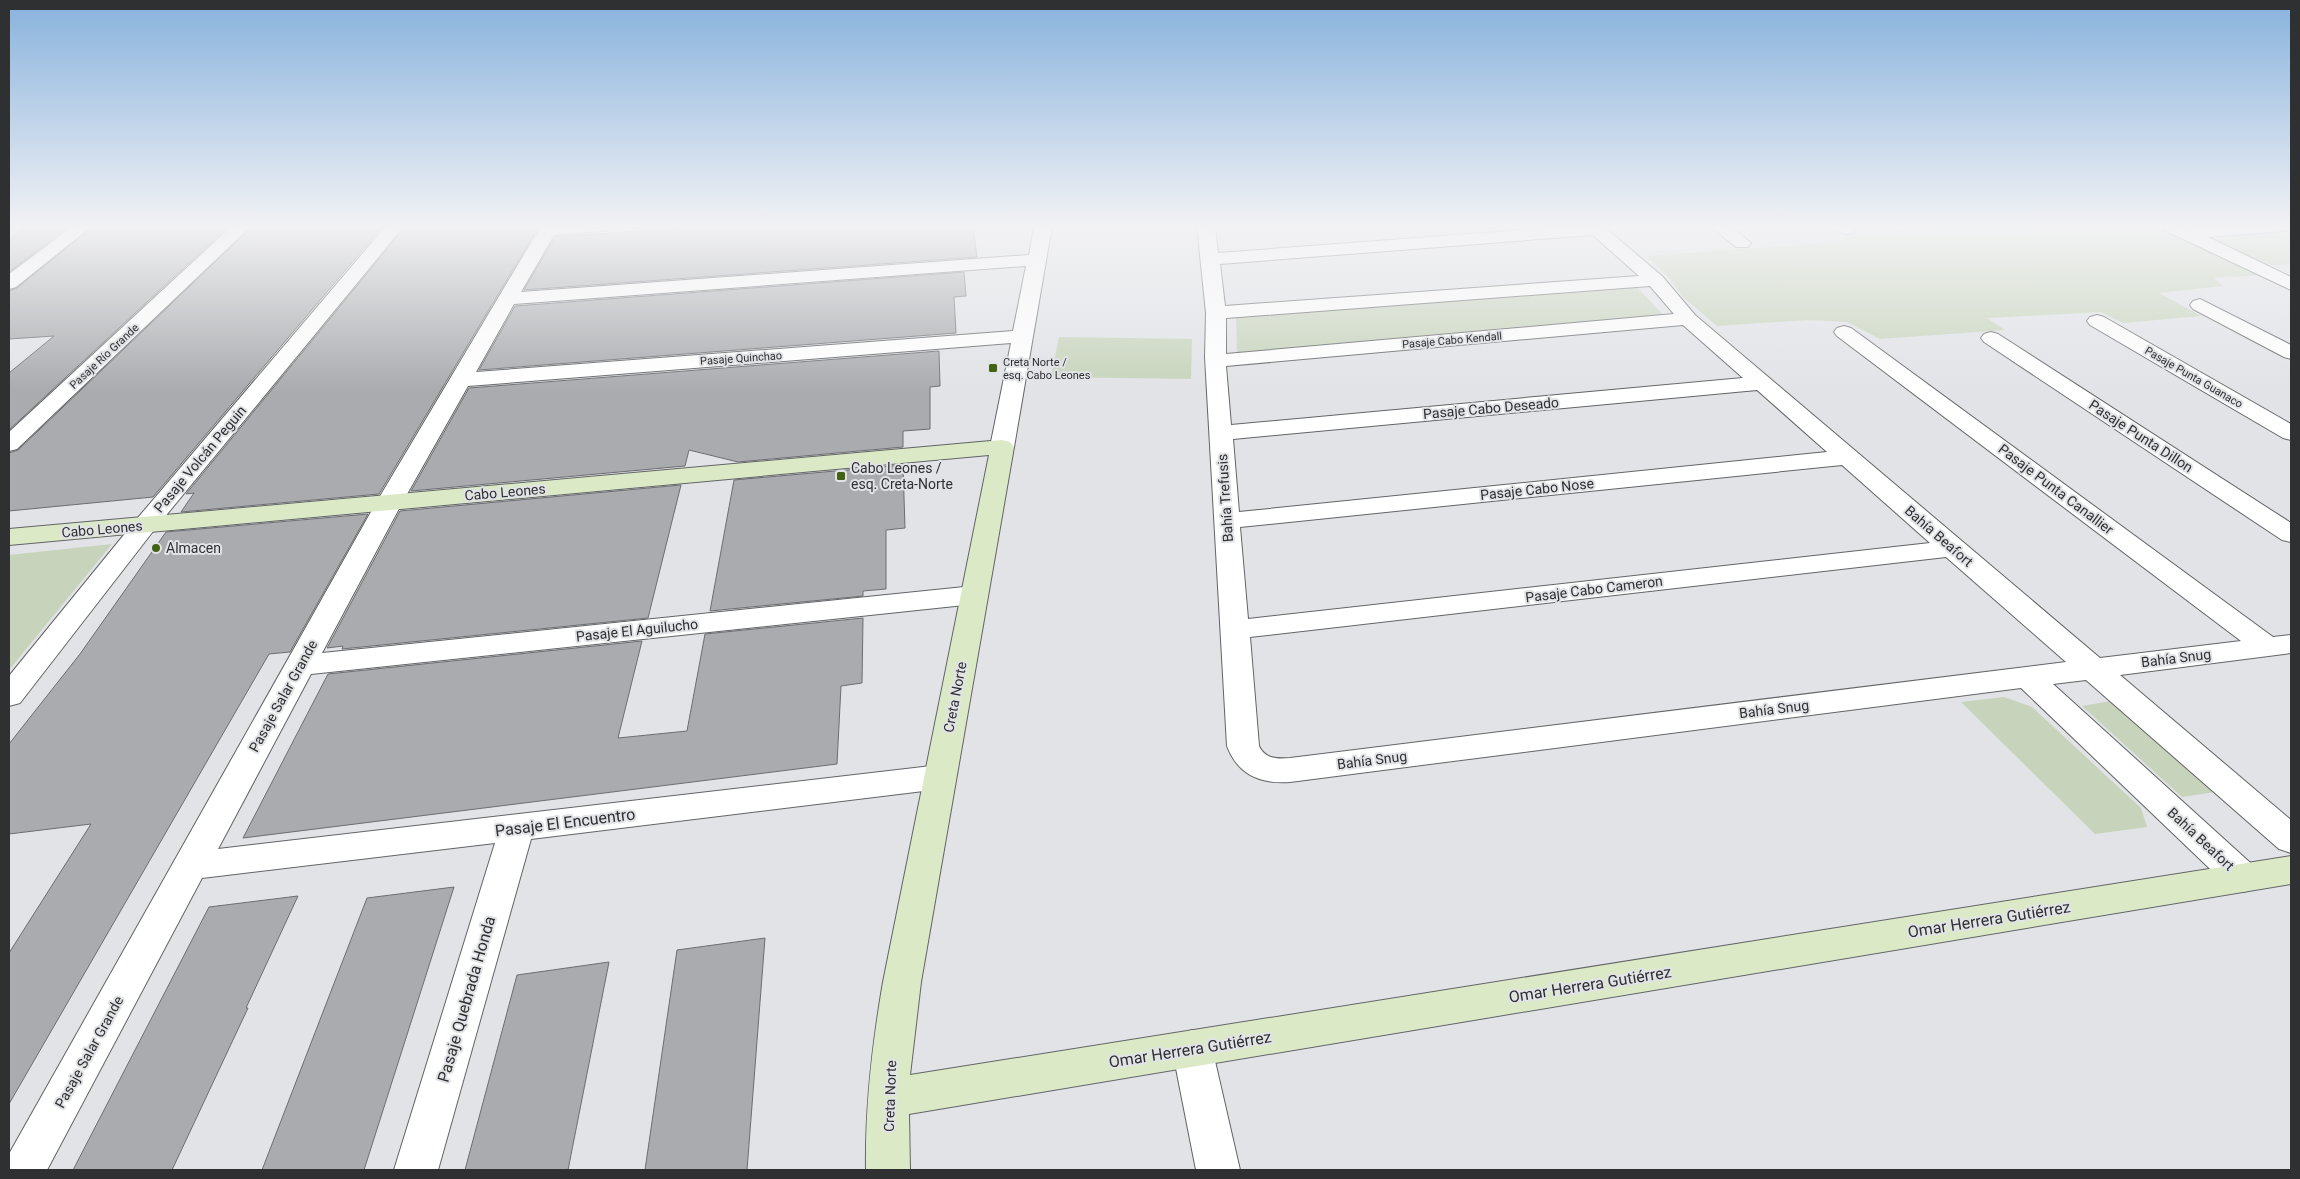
<svg xmlns="http://www.w3.org/2000/svg" width="2300" height="1179" viewBox="0 0 2300 1179" font-family="Roboto,sans-serif">
<style>
.green{fill:#c7d4bb}
.building{fill:#a9abae;stroke:#6c6e71}
.lines{fill:none;stroke-linecap:round;stroke-linejoin:round}
.street-casing{stroke:#626466;stroke-width:2}
.secondary-casing{stroke:#626466;stroke-width:2}
.street{fill:#fff;fill-rule:evenodd}
.secondary{fill:#dbe9c6;fill-rule:evenodd}
.poi-dot{fill:#446216;stroke:#e1e3e7;stroke-width:2}
.labels{text-anchor:middle;stroke-width:4;stroke-linejoin:round;paint-order:stroke}
.far-street-label{font-size:11px;fill:#2f3032;stroke:#e1e3e7}
.far-poi-label{font-size:11px;fill:#2f3032;stroke:#e1e3e7;text-anchor:start}
.street-label{font-size:14px;fill:#2f3032;stroke:#e1e3e7}
.poi-label{font-size:14px;fill:#2f3032;stroke:#e1e3e7;text-anchor:start}
.near-street-label{font-size:16px;fill:#2f3032;stroke:#e1e3e7}
</style>
<rect width="100%" height="100%" fill="#e1e3e7"/>
<g class="green">
<polygon points="1961,226 2159,226 2263,275 2214,278 2223,286 2159,293 2201,316 2123,323 2101,312 1987,318 2005,330 1880,339 1847,322 1807,320 1717,326 1682,296 1671,280 1647,256 1840,242 1846,235"/>
<polygon points="2291,229 2291,264 2263,266 2203,236"/>
<polygon points="1637,287 1664,316 1237,353 1236,316"/>
<polygon points="1059,337 1192,339 1191,379 1051,377"/>
<polygon points="112,544 9,670 9,555"/>
<polygon points="2004,697 2032,707 2141,808 2147,827 2095,834 1961,702"/>
<polygon points="2111,701 2215,792 2182,797 2082,706"/>
</g>
<g class="building">
<polygon points="26,226 69,226 9,272 9,239"/>
<polygon points="94,226 229,226 9,430 9,373 54,336 9,339 9,291 17,288"/>
<polygon points="253,226 383,226 153,497 9,511 9,453 18,450"/>
<polygon points="406,226 539,226 379,494 181,512 194,493 186,494"/>
<polygon points="712,226 973,226 977,257 524,290 555,237"/>
<polygon points="964,272 966,296 954,297 956,333 479,370 515,306"/>
<polygon points="939,351 940,386 930,387 930,429 903,431 903,447 738,462 689,450 685,466 411,491 469,388"/>
<polygon points="903,465 905,528 886,530 886,589 863,591 863,596 710,611 734,480"/>
<polygon points="681,485 648,618 342,649 343,646 327,648 400,511"/>
<polygon points="368,514 290,652 269,654 9,1104 9,953 91,824 9,834 9,744 80,654 166,532"/>
<polygon points="863,618 862,683 841,686 837,764 243,838 328,674 642,641 618,738 687,731 705,634"/>
<polygon points="454,887 364,1170 262,1170 367,898"/>
<polygon points="298,896 246,1008 248,1008 172,1170 73,1170 209,907"/>
<polygon points="765,938 747,1170 645,1170 677,950"/>
<polygon points="609,962 568,1170 465,1170 517,975"/>
</g>
<g class="lines">
<g class="street-casing">
<g id="street">
<polygon points="73,226 92,226 16,287 9,289 9,274"/>
<polygon points="232,226 251,226 17,449 9,451 9,432"/>
<polygon points="386,226 404,226 154,530 20,703 9,706 9,676 136,520"/>
<path d="M541,226H609L607,230L601,231L554,235L521,292L1029,255L1034,226H1052L1014,447L1010,452L1002,454L994,452L990,447L1011,343L468,386L402,503L322,653L974,586L984,589L988,595L984,601L974,604L311,674L218,849L940,765L952,769L956,777L952,785L940,789L531,839L438,1170H394L495,843L202,878L47,1170H9V1154L376,503ZM1026,266L1013,331L476,372L514,304Z"/>
<path d="M1197,226H1215L1218,253L1575,226H1603L1662,276L1695,315L2100,658L2241,641L1837,336L1834,332L1837,328L1844,326L1851,328L2273,637L2291,635V653L2120,675L2291,820V853L2279,849L2086,680L2053,684L2256,868L2261,878L2256,888L2243,892L2230,888L2021,688L1290,782C1260,784 1238,775 1227,746L1205,357L1206,313ZM1593,235L1639,276L1225,306L1220,264ZM1650,286L1674,314L1226,354V318ZM1683,325L1743,378L1231,425L1226,366ZM1757,390L1827,452L1239,512L1233,439ZM1842,465L1930,543L1248,619L1240,527ZM1946,557L2066,662L1290,758C1277,759 1265,759 1259,746L1250,637Z"/>
<polygon points="1710,226 1730,226 1751,243 1748,247 1736,247"/>
<path d="M1834,226H1853L1855,229L1852,233C1844,235 1839,233 1834,226Z"/>
<polygon points="2162,226 2185,226 2189,229 2216,226 2291,226 2289,230 2283,231 2208,237 2291,277 2291,290 2164,230"/>
<polygon points="2200,299 2291,345 2291,359 2284,357 2193,309 2190,305 2193,301"/>
<polygon points="2097,315 2104,317 2291,424 2291,440 2283,438 2090,325 2087,321 2090,317"/>
<polygon points="1991,332 1998,334 2291,523 2291,542 2282,540 1984,342 1981,338 1984,334"/>
<polygon points="1192,1030 1206,1035 1212,1048 1240,1170 1196,1170 1172,1048 1178,1035"/>
</g>
</g>
<g class="secondary-casing">
<path id="secondary" d="M1002,440L1010,442L1014,447L921,982L910,1075L2291,856V884L909,1114L910,1170H866C865,1105 872,1046 883,982L989,455L9,545V529Z"/>
</g>
<use href="#street" class="street"/>
<use href="#secondary" class="secondary"/>
</g>
<linearGradient id="sky" x2="0" y2="1"><stop stop-color="#88b2dd"/><stop offset="0.58" stop-color="#f2f2f4"/><stop offset="1" stop-color="#f2f2f4" stop-opacity="0"/></linearGradient>
<rect width="2300" height="391" fill="url(#sky)"/>
<g class="poi-dot">
<rect x="988" y="363" width="10" height="10" rx="2.5"/>
<rect x="836" y="471" width="10" height="10" rx="2.5"/>
<circle cx="156" cy="548" r="5"/>
</g>
<g class="labels">
<g class="far-street-label">
<text transform="translate(1452 340) rotate(-5)" y="4">Pasaje Cabo Kendall</text>
<text transform="translate(104 356) rotate(-43)" y="4">Pasaje Río Grande</text>
<text transform="translate(741 358) rotate(-4)" y="4">Pasaje Quinchao</text>
<text transform="translate(2194 377) rotate(30)" y="4">Pasaje Punta Guanaco</text>
</g>
<g class="far-poi-label">
<text x="1003" y="366">Creta Norte /<tspan x="1003" dy="13">esq. Cabo Leones</tspan></text>
</g>
<g class="street-label">
<text transform="translate(1491 408) rotate(-5)" y="5">Pasaje Cabo Deseado</text>
<text transform="translate(2141 436) rotate(33)" y="5">Pasaje Punta Dillon</text>
<text transform="translate(200 459) rotate(-50)" y="5">Pasaje Volcán Peguin</text>
<text transform="translate(1537 489) rotate(-6)" y="5">Pasaje Cabo Nose</text>
<text transform="translate(2056 489) rotate(37)" y="5">Pasaje Punta Canallier</text>
<text transform="translate(505 492) rotate(-5)" y="5">Cabo Leones</text>
<text transform="translate(1225 498) rotate(-94)" y="5">Bahía Trefusis</text>
<text transform="translate(102 529) rotate(-5)" y="5">Cabo Leones</text>
<text transform="translate(1939 536) rotate(41)" y="5">Bahía Beafort</text>
<text transform="translate(1594 589) rotate(-7)" y="5">Pasaje Cabo Cameron</text>
<text transform="translate(637 630) rotate(-6)" y="5">Pasaje El Aguilucho</text>
<text transform="translate(2176 658) rotate(-7)" y="5">Bahía Snug</text>
<text transform="translate(283 696) rotate(-61)" y="5">Pasaje Salar Grande</text>
<text transform="translate(955 697) rotate(-79)" y="5">Creta Norte</text>
<text transform="translate(1774 709) rotate(-7)" y="5">Bahía Snug</text>
<text transform="translate(1372 760) rotate(-7)" y="5">Bahía Snug</text>
<text transform="translate(2201 839) rotate(43)" y="5">Bahía Beafort</text>
<text transform="translate(89 1052) rotate(-61)" y="5">Pasaje Salar Grande</text>
<text transform="translate(890 1096) rotate(-88)" y="5">Creta Norte</text>
</g>
<g class="poi-label">
<text x="851" y="473">Cabo Leones /<tspan x="851" dy="16">esq. Creta-Norte</tspan></text>
<text x="166" y="553">Almacen</text>
</g>
<g class="near-street-label">
<text transform="translate(565 822) rotate(-7)" y="6">Pasaje El Encuentro</text>
<text transform="translate(1989 919) rotate(-9)" y="6">Omar Herrera Gutiérrez</text>
<text transform="translate(1590 984) rotate(-9)" y="6">Omar Herrera Gutiérrez</text>
<text transform="translate(466 999) rotate(-74)" y="6">Pasaje Quebrada Honda</text>
<text transform="translate(1190 1049) rotate(-9)" y="6">Omar Herrera Gutiérrez</text>
</g>
</g>
<rect width="2300" height="1179" fill="none" stroke="#2f3032" stroke-width="20"/>
</svg>
